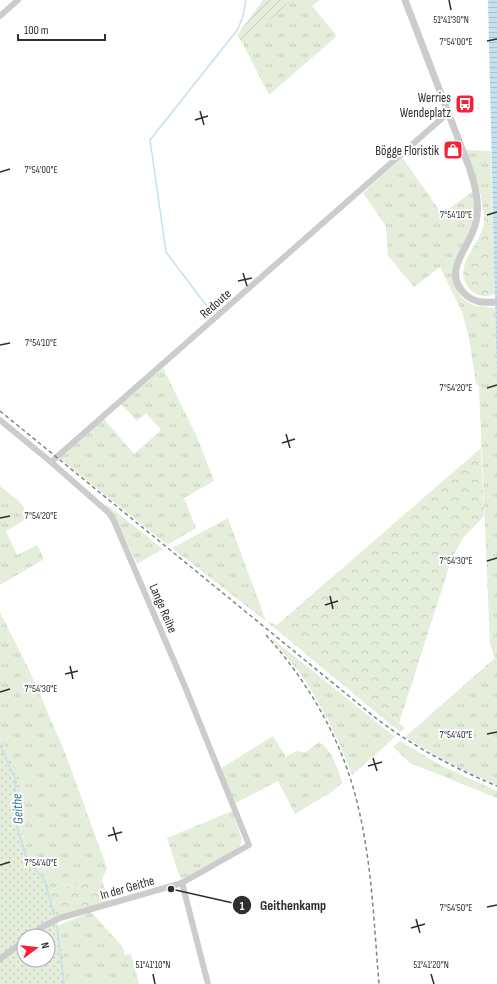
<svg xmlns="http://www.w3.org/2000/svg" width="497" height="984" viewBox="0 0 497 984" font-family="'Sofia Sans Condensed',sans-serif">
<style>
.grass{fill:url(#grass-tufts)}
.forest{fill:url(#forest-crowns);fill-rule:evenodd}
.park{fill:url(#park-dots);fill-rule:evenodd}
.garden{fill:url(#garden-furrows)}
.water{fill:url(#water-rules)}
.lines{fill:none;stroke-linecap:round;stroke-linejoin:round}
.stream{stroke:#c5e0ef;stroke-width:1.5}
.minor{stroke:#ccc;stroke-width:6}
.tertiary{stroke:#ccc;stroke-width:7}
.rail{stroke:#848484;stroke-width:1.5;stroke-dasharray:4 3;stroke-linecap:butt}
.ticks{fill:none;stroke:#2f2f2f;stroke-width:1.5}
.labels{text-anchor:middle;stroke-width:4;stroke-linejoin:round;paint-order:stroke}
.poi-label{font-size:13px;fill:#2f2f2f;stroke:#fff;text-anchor:end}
.street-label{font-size:13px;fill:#2f2f2f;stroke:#fff}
.water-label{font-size:14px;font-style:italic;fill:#347599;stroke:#fff}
.ticks-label{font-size:10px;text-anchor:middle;fill:#2f2f2f;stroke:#fff;stroke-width:4;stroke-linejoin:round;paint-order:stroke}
.leader{fill:none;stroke:#2f2f2f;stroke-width:1.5}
.callout-dot{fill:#2f2f2f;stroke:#fff;stroke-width:1.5}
.mark-label{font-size:12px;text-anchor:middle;font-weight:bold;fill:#fff}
.callout-label{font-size:14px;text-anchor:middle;font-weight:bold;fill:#2f2f2f;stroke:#fff;stroke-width:4;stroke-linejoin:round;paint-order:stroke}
</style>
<defs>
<pattern id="grass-tufts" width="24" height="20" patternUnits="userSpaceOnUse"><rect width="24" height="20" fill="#e5eddb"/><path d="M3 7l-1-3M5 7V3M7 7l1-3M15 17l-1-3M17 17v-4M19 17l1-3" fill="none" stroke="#c5ccbc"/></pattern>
<pattern id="forest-crowns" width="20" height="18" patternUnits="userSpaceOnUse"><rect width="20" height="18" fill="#e5eddb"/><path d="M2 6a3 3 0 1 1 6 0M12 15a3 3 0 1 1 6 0" fill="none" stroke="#c5ccbc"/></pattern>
<pattern id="park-dots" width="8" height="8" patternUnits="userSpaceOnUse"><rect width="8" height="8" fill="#e5eddb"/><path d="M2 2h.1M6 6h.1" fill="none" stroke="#c5ccbc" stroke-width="1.8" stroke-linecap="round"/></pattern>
<pattern id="garden-furrows" width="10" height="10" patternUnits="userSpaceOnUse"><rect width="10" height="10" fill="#e5eddb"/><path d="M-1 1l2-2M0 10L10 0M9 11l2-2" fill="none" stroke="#c5ccbc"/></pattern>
<pattern id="water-rules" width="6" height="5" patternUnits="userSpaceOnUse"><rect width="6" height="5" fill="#c5e0ef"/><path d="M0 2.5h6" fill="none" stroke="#aac0cd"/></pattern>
</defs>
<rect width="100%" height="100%" fill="#fff"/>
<g class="grass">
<polygon points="283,0 319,0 312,6 337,36 269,95 243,44 287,5"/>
<polygon points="465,150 491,151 495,294 488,296 488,216 484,216 481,196"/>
<path d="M402,157L442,214L473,191C475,203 476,214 473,225C469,238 460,249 455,261C449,277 456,296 471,304C477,307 488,307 495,308L497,386V785L446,762L405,737L495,658L490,644L479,386L476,384L469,338L462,312L440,267L414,287L388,256L386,226L363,193Z"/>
<polygon points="163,368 197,437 214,481 184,498 196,528 167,545 58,457 104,419 134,454 161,430 146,413 137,421 121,404"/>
<polygon points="0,486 19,501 30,517 6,531 17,555 37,545 44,559 0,585"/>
<polygon points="106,504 163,549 137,564 115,517 105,505"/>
<polygon points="228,518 266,621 277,625 405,728 400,732 266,621 172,548"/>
<polygon points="0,612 30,672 64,750 107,868 102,880 52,889 29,858 19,819 23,781 0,737"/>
<path d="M269,636L395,737L352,775C340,741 323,709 304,679C294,664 280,650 269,636Z"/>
<path d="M273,736L286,757L298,750L300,752H306L319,742C333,750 337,768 342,783L330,793L295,814L278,781L234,804L220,769Z"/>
<polygon points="400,741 442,766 497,791 497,798 410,763 393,747"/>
<polygon points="232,811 242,839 239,849 181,881 167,838"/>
<polygon points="91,912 122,946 125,955 131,954 139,984 62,984 54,927"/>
</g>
<g class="forest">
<path d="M488,215V296C480,296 475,295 469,288C452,269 477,247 483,228C484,224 484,220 484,216Z"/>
<polygon points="481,448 484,516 463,538 452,558 399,723 277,625"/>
<path d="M0,737L23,781L19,819L29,858L52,889L102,880L109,902L52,917L62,984H0ZM24,936H48V960H24Z"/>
</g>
<path class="park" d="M0,738L21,781L15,811L19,835L23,850L35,872L44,884L56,914L67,984H0ZM24,936H48V960H24Z"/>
<polygon class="garden" points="263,0 283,0 287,5 243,44 237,35"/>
<polygon class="water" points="488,0 497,0 497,386"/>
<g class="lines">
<g class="stream">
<polyline points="212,313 166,252 150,140 238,29 243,16 246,0"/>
<polyline points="0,745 16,781 14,799 16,824 27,859 45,881 54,915"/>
<polyline points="57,926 64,984"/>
</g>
<g class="minor">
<polyline points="0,16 18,0"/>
<polyline points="0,420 51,462 109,513 114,521 186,689 249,845 182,883 60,918 42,927 31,936"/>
<polyline points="51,462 448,113"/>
<polyline points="182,883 208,984"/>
<polyline points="0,959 24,941"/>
</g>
<path class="tertiary" d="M405,0L469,167C475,185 480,203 476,222C472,245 442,269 463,292C473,303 483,303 497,302"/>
<g class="rail">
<path d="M0,411L377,719C414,747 454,768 497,786"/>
<path d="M266,635C310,684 343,742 358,806C372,864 374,925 379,984"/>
</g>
</g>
<path class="ticks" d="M449,0L451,10M487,41L497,39M200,111L204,125M195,120L208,116M0,172L10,169M487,215L497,212M243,273L247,286M238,281L252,278M0,345L10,343M487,388L497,385M286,434L290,448M282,443L295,439M0,518L10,516M487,561L497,558M330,596L333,609M325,605L338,601M70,666L73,679M65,674L78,671M0,692L10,689M487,734L497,732M373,758L377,771M368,766L382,762M113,827L117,841M108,836L122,832M0,865L10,862M487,907L497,905M416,919L420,933M411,928L425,924M153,974L155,984M431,974L434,984"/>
<defs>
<g id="bus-square" transform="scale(1)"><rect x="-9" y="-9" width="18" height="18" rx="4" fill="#f62037" stroke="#fff"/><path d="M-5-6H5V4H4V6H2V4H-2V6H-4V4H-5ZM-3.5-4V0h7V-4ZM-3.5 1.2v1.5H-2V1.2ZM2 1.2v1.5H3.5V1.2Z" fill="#fff"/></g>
<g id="shop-square" transform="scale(1)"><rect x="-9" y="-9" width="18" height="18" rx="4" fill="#f62037" stroke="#fff"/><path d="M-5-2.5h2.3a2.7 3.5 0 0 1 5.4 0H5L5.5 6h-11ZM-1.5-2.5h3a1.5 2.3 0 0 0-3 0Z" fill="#fff"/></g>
</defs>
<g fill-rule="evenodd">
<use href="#bus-square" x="465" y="104"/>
<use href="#shop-square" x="453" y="150"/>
</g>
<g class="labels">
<g class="poi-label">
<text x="451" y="102">Werries<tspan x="451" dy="15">Wendeplatz</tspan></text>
<text x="439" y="155">Bögge Floristik</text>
</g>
<g class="street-label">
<text transform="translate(215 303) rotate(-41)" y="5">Redoute</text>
<text transform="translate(164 608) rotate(67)" y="5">Lange Reihe</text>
<text transform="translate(127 887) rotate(-16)" y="5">In der Geithe</text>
</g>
<g class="water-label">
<text transform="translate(17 809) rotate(-93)" y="5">Geithe</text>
</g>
</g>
<g class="ticks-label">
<text x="451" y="23">51°41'30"N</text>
<text x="456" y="45">7°54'00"E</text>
<text x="41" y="173">7°54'00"E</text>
<text x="456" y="218">7°54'10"E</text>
<text x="41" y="346">7°54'10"E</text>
<text x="456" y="391">7°54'20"E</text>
<text x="41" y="519">7°54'20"E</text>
<text x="456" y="564">7°54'30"E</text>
<text x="41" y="692">7°54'30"E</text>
<text x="456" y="738">7°54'40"E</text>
<text x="41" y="866">7°54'40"E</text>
<text x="456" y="911">7°54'50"E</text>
<text x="153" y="968">51°41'10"N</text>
<text x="431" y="968">51°41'20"N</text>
</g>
<path class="leader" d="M171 889L242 905"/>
<g class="callout-dot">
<circle cx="171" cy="889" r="4"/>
<circle cx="242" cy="905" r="10"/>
</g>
<g class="mark-label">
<text x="242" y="910">1</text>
</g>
<g class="callout-label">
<text x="293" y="910">Geithenkamp</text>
</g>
<g transform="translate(36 948) rotate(75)"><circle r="19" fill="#ffffff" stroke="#acacac"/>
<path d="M0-3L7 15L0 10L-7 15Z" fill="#f62037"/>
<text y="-6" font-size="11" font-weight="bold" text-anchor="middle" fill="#2f2f2f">N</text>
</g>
<path d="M18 34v6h87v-6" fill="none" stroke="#2f2f2f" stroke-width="2"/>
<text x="24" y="34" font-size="12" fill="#2f2f2f" stroke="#ffffff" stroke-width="3" paint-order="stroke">100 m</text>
</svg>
